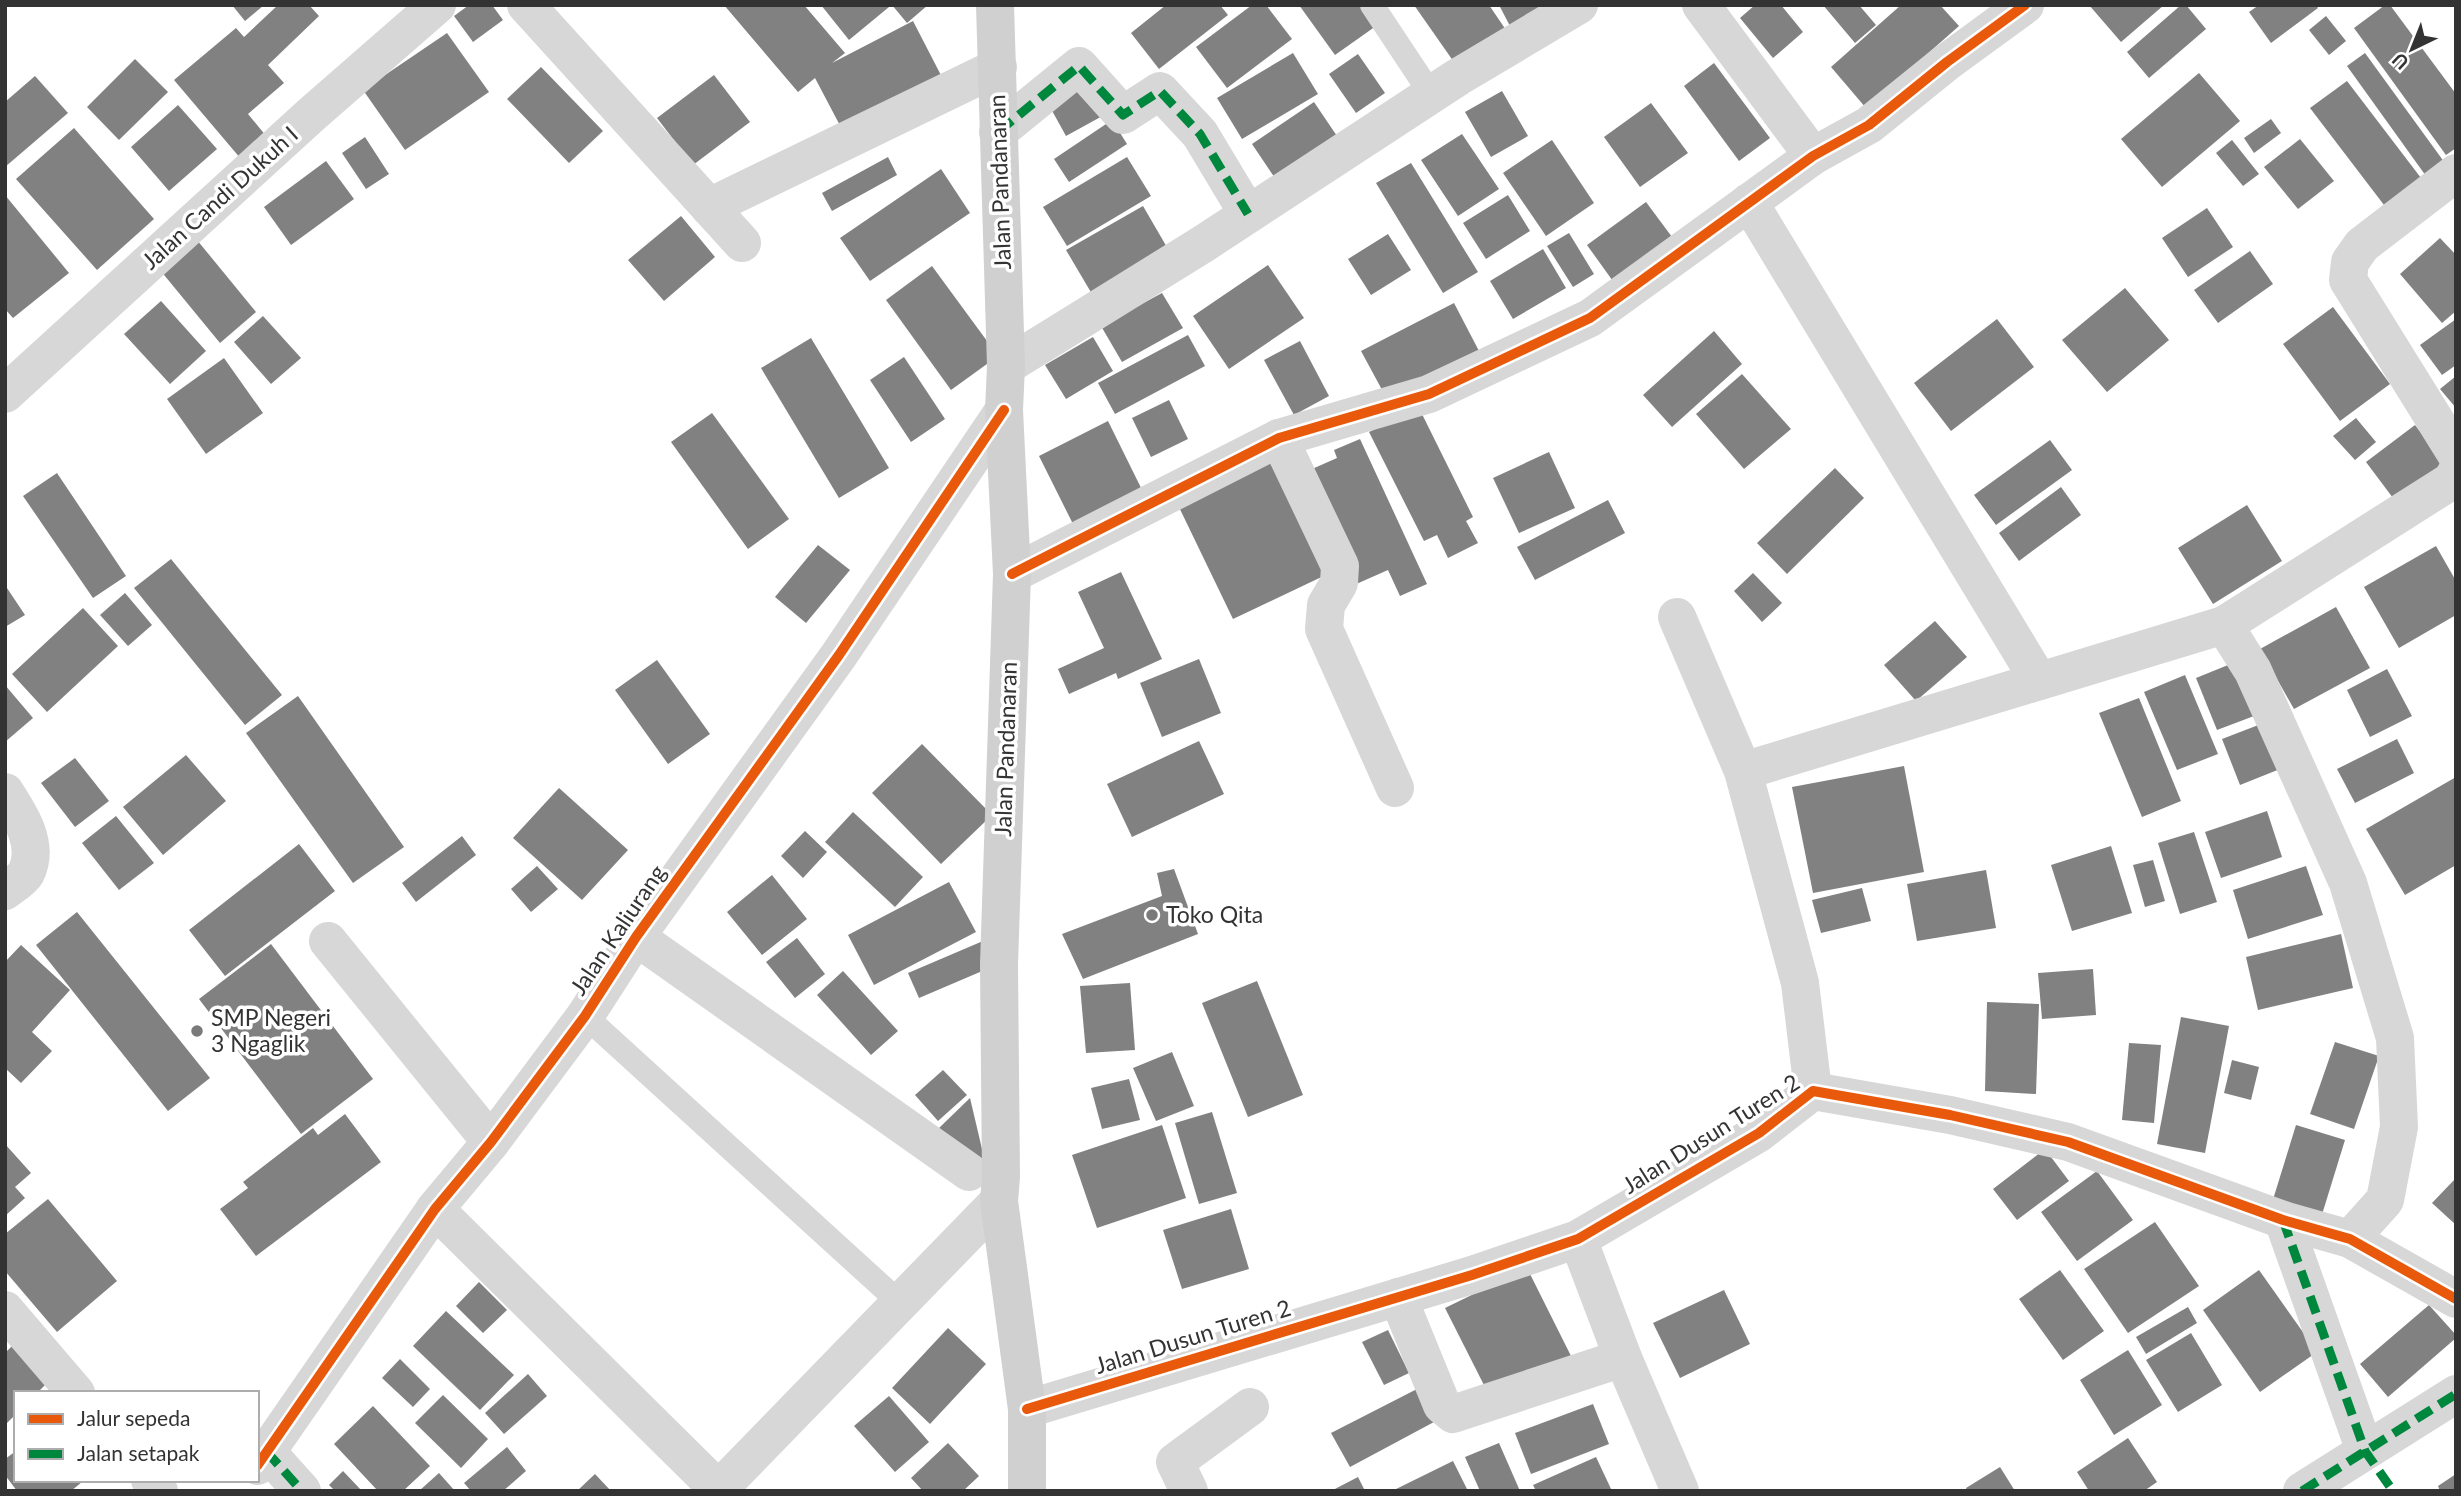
<svg xmlns="http://www.w3.org/2000/svg" width="2461" height="1496" viewBox="0 0 2461 1496" font-family="Lato,sans-serif">
<style>
.building{fill:#818181}
.lines{fill:none;stroke-linecap:round;stroke-linejoin:round}
.service{stroke:#d7d7d7;stroke-width:24}
.minor{stroke:#d7d7d7;stroke-width:38}
.secondary{stroke:#d0d0d0;stroke-width:38}
.quiet{stroke:#00873e;stroke-width:9;stroke-dasharray:18 9;stroke-linecap:butt}
.cycleway-casing{stroke:#fff;stroke-width:15}
.cycleway{stroke:#e8590c;stroke-width:10}
.poi-dot{fill:#7a7a7a;stroke:#fff;stroke-width:2.5}
.labels{text-anchor:middle;stroke-width:7;stroke-linejoin:round;paint-order:stroke}
.street-label{font-size:23px;fill:#333;stroke:#fff}
.poi-label{font-size:23px;fill:#333;stroke:#fff;text-anchor:start}
</style>
<rect width="100%" height="100%" fill="#fff"/>
<g class="building">
<polygon points="232,5 264,5 245,21"/>
<polygon points="278,5 309,5 319,16 268,65 284,83 248,114 267,137 241,159 174,80 236,28 244,37"/>
<polygon points="469,5 492,5 503,20 473,42 454,16"/>
<polygon points="724,5 804,5 845,53 832,63 913,21 945,83 845,135 815,78 798,92"/>
<polygon points="821,5 888,5 889,7 849,40"/>
<polygon points="892,5 928,5 907,23"/>
<polygon points="1166,5 1220,5 1228,15 1159,69 1131,33"/>
<polygon points="1252,5 1266,5 1292,39 1227,88 1196,47"/>
<polygon points="1299,5 1361,5 1376,26 1335,55"/>
<polygon points="1414,5 1489,5 1506,30 1456,65"/>
<polygon points="1499,5 1545,5 1510,26"/>
<polygon points="1755,5 1781,5 1803,32 1773,58 1740,18"/>
<polygon points="1823,5 1859,5 1876,25 1855,43"/>
<polygon points="1901,5 1940,5 1959,26 1866,108 1831,67"/>
<polygon points="2089,5 2164,5 2121,42"/>
<polygon points="2181,5 2186,5 2206,29 2149,78 2127,52"/>
<polygon points="2259,5 2316,5 2318,8 2271,43 2249,12"/>
<polygon points="2385,5 2390,5 2456,94 2456,148 2446,155 2354,28"/>
<polygon points="2326,16 2346,41 2329,55 2309,30"/>
<polygon points="447,33 489,92 405,150 363,90"/>
<polygon points="1293,53 1318,94 1242,139 1217,98"/>
<polygon points="2365,53 2450,170 2431,183 2347,66"/>
<polygon points="1358,54 1385,93 1356,113 1329,74"/>
<polygon points="135,59 168,92 119,140 87,107"/>
<polygon points="1714,63 1770,138 1739,161 1684,86"/>
<polygon points="541,67 603,131 569,163 507,99"/>
<polygon points="2199,73 2240,121 2162,187 2121,139"/>
<polygon points="714,75 750,122 693,165 657,118"/>
<polygon points="1085,75 1106,114 1066,136 1045,98"/>
<polygon points="35,76 68,113 5,167 5,102"/>
<polygon points="2347,81 2421,178 2384,205 2310,108"/>
<polygon points="1502,91 1528,136 1491,157 1465,112"/>
<polygon points="1314,102 1341,142 1279,184 1252,144"/>
<polygon points="1651,103 1688,153 1640,187 1604,137"/>
<polygon points="178,105 217,149 169,191 131,147"/>
<polygon points="2271,119 2281,133 2254,153 2244,138"/>
<polygon points="1112,120 1127,144 1069,182 1054,159"/>
<polygon points="74,128 154,219 97,270 16,179"/>
<polygon points="1462,134 1499,189 1458,216 1421,160"/>
<polygon points="365,137 389,174 366,189 342,153"/>
<polygon points="2300,139 2334,181 2298,209 2264,167"/>
<polygon points="1552,140 1594,203 1546,236 1503,173"/>
<polygon points="2232,140 2259,174 2243,186 2216,153"/>
<polygon points="888,157 897,175 832,211 822,193"/>
<polygon points="1127,157 1151,196 1067,246 1043,207"/>
<polygon points="326,161 354,199 291,245 264,207"/>
<polygon points="1411,163 1478,272 1443,293 1376,183"/>
<polygon points="941,169 970,213 870,281 840,238"/>
<polygon points="5,195 69,273 13,318 5,309"/>
<polygon points="1508,195 1530,231 1486,259 1463,223"/>
<polygon points="1646,202 1675,241 1615,284 1587,245"/>
<polygon points="1143,206 1168,249 1092,294 1066,250"/>
<polygon points="2207,208 2233,247 2188,277 2162,238"/>
<polygon points="681,216 715,257 664,301 628,260"/>
<polygon points="1569,233 1594,274 1573,287 1547,246"/>
<polygon points="1388,234 1411,270 1371,295 1348,259"/>
<polygon points="2440,238 2456,255 2456,311 2442,323 2400,274"/>
<polygon points="197,240 256,312 220,343 160,270"/>
<polygon points="1543,249 1566,288 1513,319 1490,281"/>
<polygon points="2250,251 2273,284 2218,323 2194,290"/>
<polygon points="1268,265 1304,318 1229,369 1193,316"/>
<polygon points="932,266 998,356 951,390 886,300"/>
<polygon points="2125,288 2169,340 2107,392 2062,340"/>
<polygon points="1162,293 1183,328 1122,362 1101,326"/>
<polygon points="161,301 206,351 170,384 124,334"/>
<polygon points="1454,303 1479,351 1387,399 1361,351"/>
<polygon points="2333,307 2390,384 2340,421 2283,344"/>
<polygon points="263,316 301,358 271,384 234,342"/>
<polygon points="1997,319 2034,367 1951,431 1914,383"/>
<polygon points="2456,319 2456,365 2442,375 2420,345"/>
<polygon points="1714,331 1742,364 1672,427 1643,395"/>
<polygon points="1188,335 1205,366 1115,414 1098,383"/>
<polygon points="1093,337 1113,371 1066,399 1045,365"/>
<polygon points="811,338 889,468 839,498 761,368"/>
<polygon points="1300,341 1329,396 1294,415 1264,360"/>
<polygon points="904,357 945,419 911,442 870,380"/>
<polygon points="224,358 263,413 206,454 167,399"/>
<polygon points="1742,374 1791,429 1744,469 1696,414"/>
<polygon points="2456,376 2456,408 2440,389"/>
<polygon points="1169,400 1188,439 1151,457 1132,418"/>
<polygon points="1419,408 1473,517 1466,521 1478,543 1448,558 1437,535 1424,541 1369,432"/>
<polygon points="712,413 789,519 748,549 671,442"/>
<polygon points="2356,418 2376,442 2355,460 2333,436"/>
<polygon points="1108,421 1148,502 1079,536 1039,456"/>
<polygon points="2415,425 2449,469 2399,506 2366,462"/>
<polygon points="1360,439 1427,584 1400,596 1388,570 1354,585 1303,473 1337,458 1334,450"/>
<polygon points="2050,440 2072,470 1996,525 1974,495"/>
<polygon points="1549,452 1575,508 1519,533 1493,478"/>
<polygon points="1277,455 1332,572 1233,619 1177,503"/>
<polygon points="1835,468 1864,498 1787,574 1757,543"/>
<polygon points="57,473 126,576 93,598 23,496"/>
<polygon points="2061,487 2081,515 2019,561 1999,533"/>
<polygon points="1608,500 1625,533 1535,580 1517,547"/>
<polygon points="2247,505 2282,561 2213,604 2178,548"/>
<polygon points="818,545 850,570 806,623 775,597"/>
<polygon points="2436,546 2456,581 2456,615 2399,648 2364,587"/>
<polygon points="171,559 282,695 245,725 134,588"/>
<polygon points="1121,572 1162,659 1118,679 1116,673 1069,694 1058,669 1104,648 1078,592"/>
<polygon points="1753,573 1782,603 1762,622 1734,591"/>
<polygon points="5,585 25,615 5,627"/>
<polygon points="125,593 152,625 128,646 100,615"/>
<polygon points="2336,607 2370,668 2294,709 2260,649"/>
<polygon points="83,608 118,646 47,712 12,674"/>
<polygon points="1935,621 1967,657 1916,701 1884,665"/>
<polygon points="1199,659 1221,713 1162,737 1140,683"/>
<polygon points="657,660 710,734 668,764 615,690"/>
<polygon points="2233,663 2254,716 2217,730 2196,678"/>
<polygon points="2387,669 2412,716 2370,737 2347,690"/>
<polygon points="2185,675 2218,754 2177,770 2144,692"/>
<polygon points="5,685 33,718 5,742"/>
<polygon points="298,696 404,847 353,883 246,733"/>
<polygon points="2139,698 2181,801 2142,817 2099,713"/>
<polygon points="2261,724 2280,769 2240,785 2222,739"/>
<polygon points="2397,739 2414,773 2355,803 2337,769"/>
<polygon points="1199,741 1224,794 1132,837 1107,784"/>
<polygon points="922,744 992,815 941,864 872,793"/>
<polygon points="186,755 226,801 163,855 123,807"/>
<polygon points="75,758 109,801 75,827 41,783"/>
<polygon points="1904,766 1924,872 1813,893 1792,787"/>
<polygon points="2456,777 2456,865 2405,895 2366,829"/>
<polygon points="559,788 628,850 582,900 513,838"/>
<polygon points="2267,811 2282,857 2221,878 2205,832"/>
<polygon points="853,812 923,877 895,907 825,842"/>
<polygon points="116,816 154,863 119,890 82,843"/>
<polygon points="805,831 827,852 803,878 781,856"/>
<polygon points="2194,832 2217,902 2180,914 2158,843"/>
<polygon points="462,836 476,855 416,902 402,883"/>
<polygon points="299,844 335,891 225,976 189,930"/>
<polygon points="2111,846 2132,913 2072,931 2051,865"/>
<polygon points="2153,860 2165,901 2145,907 2133,865"/>
<polygon points="537,866 558,889 531,912 511,889"/>
<polygon points="2306,866 2323,915 2248,939 2233,890"/>
<polygon points="1174,869 1198,934 1083,979 1062,934 1162,896 1157,873"/>
<polygon points="1986,870 1996,928 1917,941 1907,884"/>
<polygon points="772,875 807,919 762,955 727,912"/>
<polygon points="949,882 976,932 874,985 848,935"/>
<polygon points="1862,888 1871,921 1821,933 1812,900"/>
<polygon points="77,912 210,1078 168,1111 36,945"/>
<polygon points="2341,934 2353,988 2258,1010 2246,957"/>
<polygon points="797,938 825,974 795,998 766,962"/>
<polygon points="983,941 994,966 919,998 908,973"/>
<polygon points="271,944 373,1079 301,1134 199,999"/>
<polygon points="21,945 70,990 32,1032 52,1051 21,1083 5,1068 5,962"/>
<polygon points="2093,969 2096,1015 2042,1019 2038,973"/>
<polygon points="843,971 898,1031 871,1055 817,995"/>
<polygon points="1257,981 1303,1095 1248,1117 1202,1003"/>
<polygon points="1130,983 1135,1050 1086,1053 1080,986"/>
<polygon points="1987,1002 2039,1004 2036,1094 1985,1091"/>
<polygon points="2181,1017 2229,1026 2205,1153 2157,1144"/>
<polygon points="2335,1042 2379,1056 2354,1129 2310,1114"/>
<polygon points="2129,1043 2161,1045 2154,1123 2122,1120"/>
<polygon points="1172,1052 1194,1106 1156,1121 1133,1068"/>
<polygon points="2232,1060 2259,1067 2251,1100 2224,1093"/>
<polygon points="943,1070 967,1095 938,1121 915,1095"/>
<polygon points="1129,1079 1140,1120 1102,1129 1091,1088"/>
<polygon points="970,1098 990,1183 938,1129"/>
<polygon points="1212,1112 1237,1193 1199,1204 1175,1123"/>
<polygon points="345,1114 381,1162 256,1256 220,1209 248,1188 243,1182 313,1128 318,1135"/>
<polygon points="1162,1125 1186,1198 1097,1228 1072,1155"/>
<polygon points="2296,1125 2345,1140 2320,1221 2271,1206"/>
<polygon points="5,1144 31,1173 15,1187 25,1198 5,1216"/>
<polygon points="2045,1149 2069,1181 2017,1220 1993,1189"/>
<polygon points="2097,1171 2133,1220 2077,1261 2041,1212"/>
<polygon points="2456,1178 2456,1225 2432,1203"/>
<polygon points="48,1199 117,1281 57,1332 5,1271 5,1234"/>
<polygon points="1231,1209 1249,1269 1182,1289 1163,1230"/>
<polygon points="2155,1222 2199,1286 2128,1333 2084,1269"/>
<polygon points="1527,1268 1571,1356 1489,1395 1445,1308"/>
<polygon points="2060,1270 2104,1331 2063,1360 2019,1299"/>
<polygon points="2259,1270 2317,1352 2260,1392 2203,1310"/>
<polygon points="479,1282 507,1310 483,1333 456,1306"/>
<polygon points="1724,1290 1750,1344 1680,1378 1653,1323"/>
<polygon points="2429,1305 2456,1335 2456,1338 2388,1397 2360,1364"/>
<polygon points="2188,1307 2197,1323 2146,1354 2136,1337"/>
<polygon points="446,1311 514,1375 480,1410 413,1346"/>
<polygon points="948,1328 986,1364 930,1424 892,1388"/>
<polygon points="1388,1330 1409,1373 1384,1385 1362,1342"/>
<polygon points="2191,1333 2222,1385 2178,1412 2146,1360"/>
<polygon points="13,1345 49,1381 37,1393 16,1393 16,1414 5,1425 5,1353"/>
<polygon points="2128,1350 2162,1405 2114,1435 2080,1380"/>
<polygon points="400,1359 430,1389 413,1407 382,1378"/>
<polygon points="528,1374 547,1396 504,1434 485,1413"/>
<polygon points="1417,1389 1434,1422 1350,1467 1331,1433"/>
<polygon points="443,1395 488,1439 461,1468 415,1423"/>
<polygon points="889,1396 929,1442 895,1472 854,1426"/>
<polygon points="1593,1404 1609,1444 1531,1474 1515,1433"/>
<polygon points="373,1406 430,1466 403,1491 378,1491 334,1444"/>
<polygon points="2128,1438 2157,1482 2144,1491 2089,1491 2077,1472"/>
<polygon points="948,1443 979,1476 963,1491 923,1491 911,1478"/>
<polygon points="1499,1443 1520,1491 1480,1491 1465,1457"/>
<polygon points="507,1447 526,1471 503,1491 471,1491 464,1483"/>
<polygon points="16,1451 16,1480 82,1482 71,1491 17,1491 5,1475 5,1459"/>
<polygon points="1596,1457 1612,1491 1536,1491 1533,1485"/>
<polygon points="1453,1461 1468,1491 1392,1491"/>
<polygon points="2000,1467 2015,1491 1967,1491 1966,1488"/>
<polygon points="343,1471 362,1491 335,1491 329,1485"/>
<polygon points="439,1473 455,1491 419,1491"/>
<polygon points="595,1474 611,1491 577,1491"/>
<polygon points="2456,1474 2456,1491 2440,1491 2438,1486"/>
<polygon points="1358,1477 1365,1491 1331,1491"/>
</g>
<g class="lines">
<g class="service">
<polyline points="1372,5 1431,94"/>
<polyline points="585,1016 899,1302"/>
</g>
<g class="minor">
<polyline points="526,5 742,243"/>
<polyline points="1701,5 1813,156"/>
<polyline points="998,132 1079,66 1123,115 1160,91 1200,134 1248,214"/>
<polyline points="2456,173 2362,245 2350,262 2348,280 2456,454"/>
<polyline points="1749,202 2039,681"/>
<polyline points="709,207 998,67"/>
<polyline points="1006,366 1203,244 1458,77 1579,5"/>
<polyline points="5,394 312,114 437,5"/>
<polyline points="1279,438 1340,566 1339,583 1326,605 1324,629 1395,788"/>
<polyline points="1012,574 1279,438 1429,394 1590,318 1813,156 1869,125 1947,62 2025,5"/>
<polyline points="1677,617 1743,771 1800,983 1813,1091"/>
<polyline points="2224,625 2253,671 2348,883 2395,1038 2399,1127 2385,1200 2350,1239"/>
<polyline points="1743,771 2224,625 2451,481 2456,473"/>
<path d="M5,792C20,815 40,845 26,873C22,880 11,886 5,891"/>
<polyline points="636,937 969,1172"/>
<polyline points="328,941 491,1142"/>
<polyline points="435,1209 718,1489"/>
<polyline points="2283,1220 2365,1451"/>
<polyline points="1578,1239 1623,1358 1680,1491"/>
<polyline points="1398,1297 1442,1405 1453,1414 1623,1358"/>
<polyline points="5,1310 76,1393"/>
<polyline points="1027,1409 1472,1275 1578,1239 1759,1133 1813,1091 1950,1115 2068,1142 2283,1220 2350,1239 2456,1299"/>
<polyline points="266,1451 302,1491"/>
<polyline points="257,1466 435,1209 491,1142 585,1016 636,937 839,655 1004,410"/>
<polyline points="150,1480 159,1491"/>
<polyline points="717,1491 999,1201"/>
<polyline points="1189,1491 1175,1462 1250,1407"/>
<polyline points="2302,1491 2456,1394"/>
</g>
<polyline class="secondary" points="995,5 1006,366 1004,410 1012,574 999,964 1001,1177 999,1201 1027,1409 1027,1491"/>
<g class="quiet">
<polyline points="998,132 1079,66 1123,115 1160,91 1200,134 1248,214"/>
<polyline points="2283,1220 2365,1451 2393,1491"/>
<polyline points="266,1451 302,1491"/>
<polyline points="2302,1491 2456,1394"/>
</g>
<g class="cycleway-casing">
<g id="cycleway">
<polyline points="1012,574 1279,438 1429,394 1590,318 1813,156 1869,125 1947,62 2025,5"/>
<polyline points="1027,1409 1472,1275 1578,1239 1759,1133 1813,1091 1950,1115 2068,1142 2283,1220 2350,1239 2456,1299"/>
<polyline points="257,1466 435,1209 491,1142 585,1016 636,937 839,655 1004,410"/>
</g>
</g>
<use href="#cycleway" class="cycleway"/>
</g>
<g class="poi-dot">
<circle cx="1152" cy="915" r="7"/>
<circle cx="197" cy="1031" r="7"/>
</g>
<g class="labels">
<g class="street-label">
<text transform="translate(1000 182) rotate(-92)" y="8">Jalan Pandanaran</text>
<text transform="translate(220 198) rotate(-42)" y="8">Jalan Candi Dukuh I</text>
<text transform="translate(1006 749) rotate(-88)" y="8">Jalan Pandanaran</text>
<text transform="translate(618 930) rotate(-56)" y="8">Jalan Kaliurang</text>
<text transform="translate(1711 1134) rotate(-32)" y="8">Jalan Dusun Turen 2</text>
<text transform="translate(1193 1337) rotate(-17)" y="8">Jalan Dusun Turen 2</text>
</g>
<g class="poi-label">
<text x="1166" y="923">Toko Qita</text>
<text x="211" y="1026">SMP Negeri<tspan x="211" dy="26">3 Ngaglik</tspan></text>
</g>
</g>
<rect width="2461" height="1496" fill="none" stroke="#333333" stroke-width="14"/>
<rect x="14" y="1391" width="245" height="91" fill="#ffffff" stroke="#adadad" stroke-width="2"/>
<rect x="28" y="1414" width="35" height="10" fill="#e8590c" stroke="#adadad" stroke-width="2"/>
<text x="77" y="1426" font-size="21" fill="#333333">Jalur sepeda</text>
<rect x="28" y="1449" width="35" height="10" fill="#00873e" stroke="#adadad" stroke-width="2"/>
<text x="77" y="1461" font-size="21" fill="#333333">Jalan setapak</text>
<g transform="translate(2412 49) rotate(223)" stroke="#ffffff" stroke-width="5" paint-order="stroke">
<path d="M0-5L12 26L0 18L-12 26Z" fill="#333333"/>
<text y="-10" font-size="19" font-weight="bold" text-anchor="middle" fill="#333333">U</text>
</g>
</svg>
